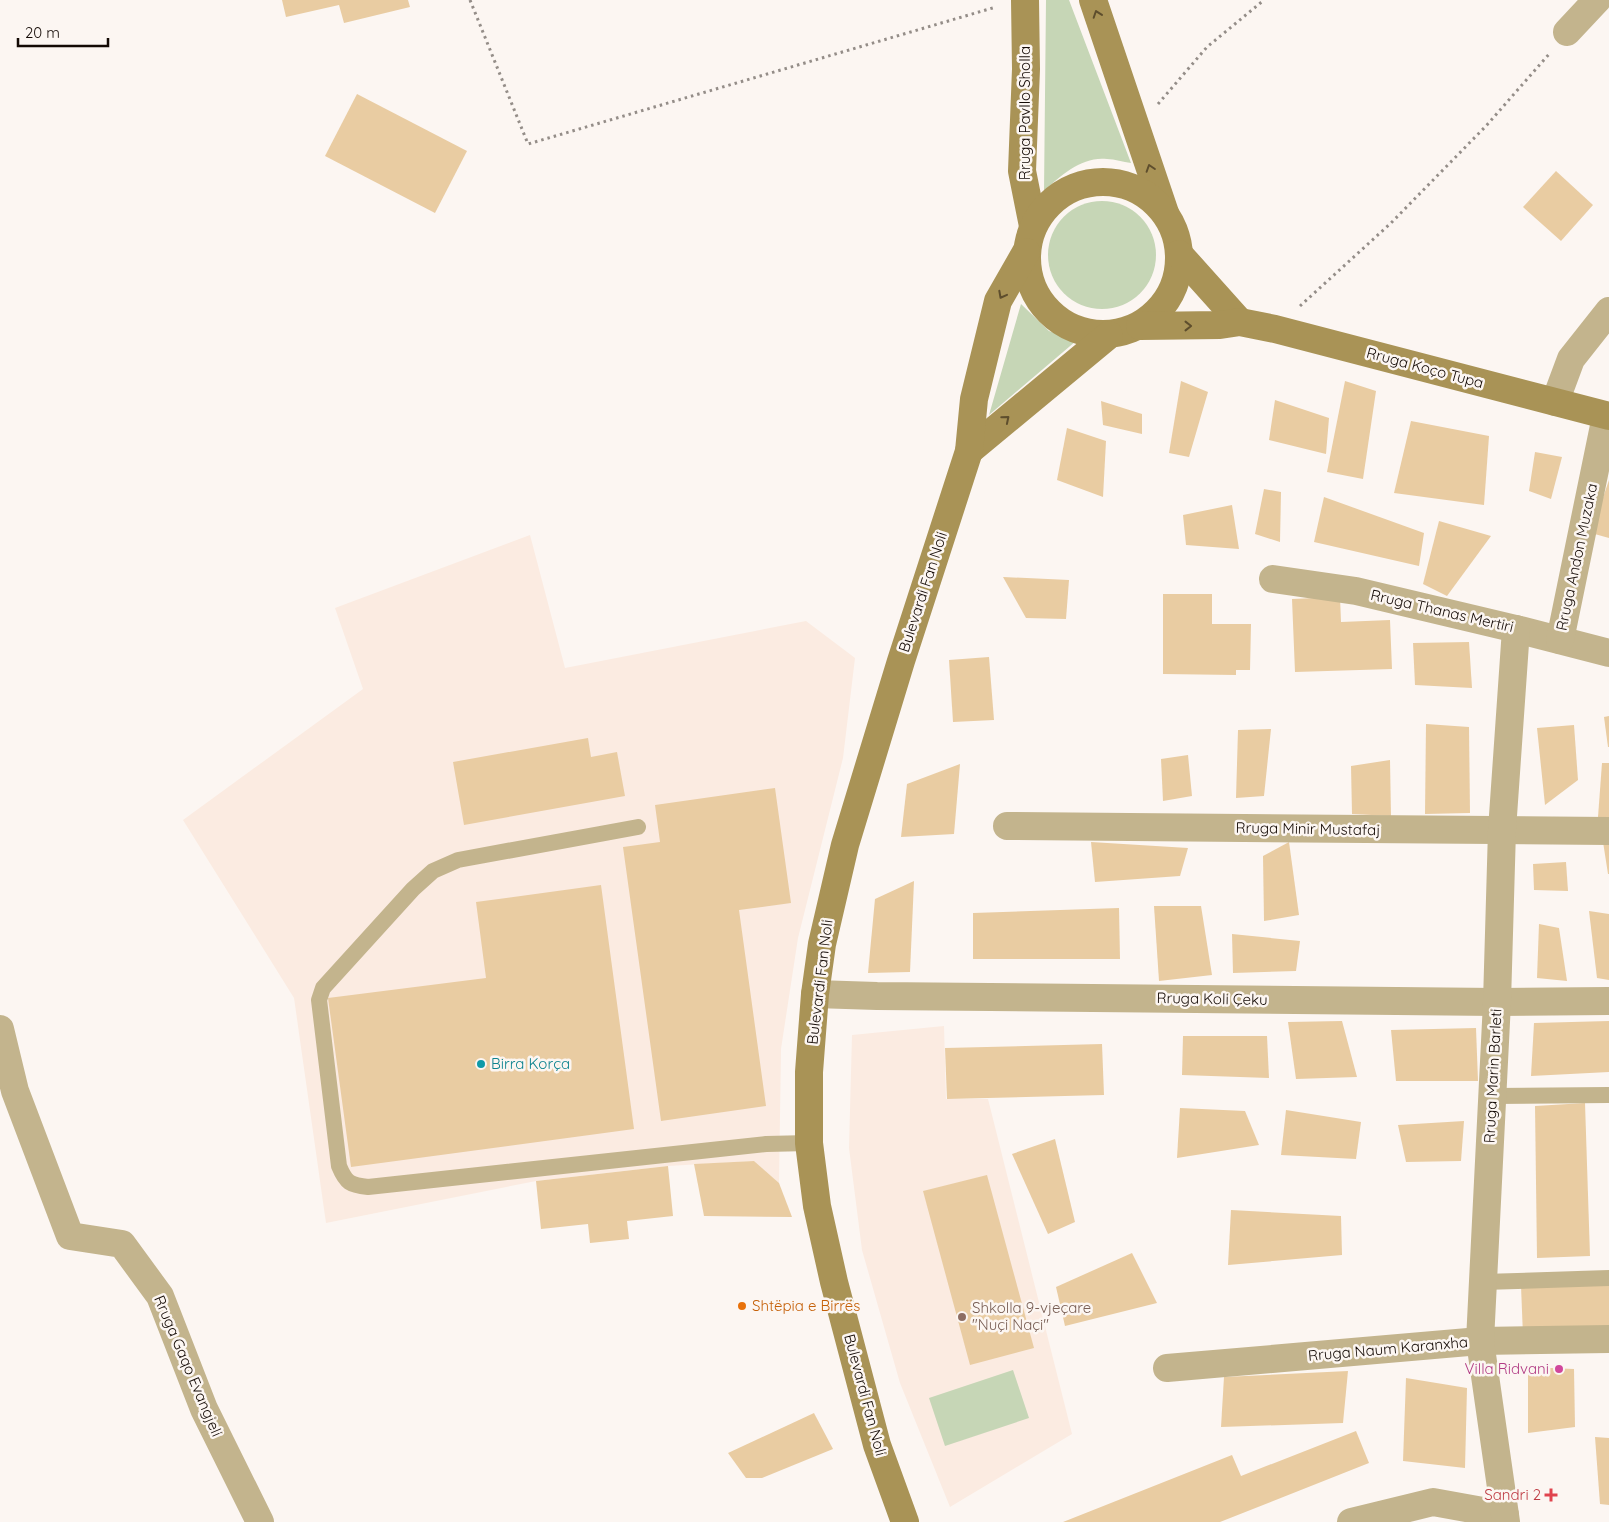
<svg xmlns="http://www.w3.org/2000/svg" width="1609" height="1522" viewBox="0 0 1609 1522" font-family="Quicksand,sans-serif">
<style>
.built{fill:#fbebe1}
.green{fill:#c6d6b6}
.building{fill:#e9cca2}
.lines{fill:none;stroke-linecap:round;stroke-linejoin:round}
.path{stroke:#948d88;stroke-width:3;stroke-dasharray:2.5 4;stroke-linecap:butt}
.lane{stroke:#c3b48d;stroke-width:16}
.street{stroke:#c3b48d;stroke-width:28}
.secondary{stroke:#a99356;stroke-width:28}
.oneway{stroke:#5e4e2d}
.culture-dot{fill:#0f9aa8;stroke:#fcf6f2;stroke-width:2}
.food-dot{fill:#e8710a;stroke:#fcf6f2;stroke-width:2}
.education-dot{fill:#8d6e63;stroke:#fcf6f2;stroke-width:2}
.hotel-dot{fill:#d1479c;stroke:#fcf6f2;stroke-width:2}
.health-dot{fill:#e0444e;stroke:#fcf6f2;stroke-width:2}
.labels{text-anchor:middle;stroke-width:5;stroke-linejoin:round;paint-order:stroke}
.street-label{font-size:15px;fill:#130904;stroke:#fcf6f2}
.culture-label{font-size:15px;fill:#0d838f;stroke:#fcf6f2;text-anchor:start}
.food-label{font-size:15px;fill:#c56008;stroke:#fcf6f2;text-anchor:start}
.education-label{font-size:15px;fill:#785e54;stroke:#fcf6f2;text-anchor:start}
.hotel-label{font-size:15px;fill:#b23c85;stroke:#fcf6f2;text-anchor:end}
.health-label{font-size:15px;fill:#be3a42;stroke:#fcf6f2;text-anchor:end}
</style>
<rect width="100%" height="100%" fill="#fcf6f2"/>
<g class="built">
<polygon points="530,535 565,668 806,621 855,658 843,758 798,938 781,1049 779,1183 754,1161 668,1166 536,1181 326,1223 294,998 183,820 363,689 335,608"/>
<polygon points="944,1026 946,1099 988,1099 1072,1434 950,1507 900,1383 862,1250 849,1148 852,1035"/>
</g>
<g class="green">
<path d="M1046,0H1069L1131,163C1123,162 1115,159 1107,159C1083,156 1061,175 1044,191Z"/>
<circle cx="1102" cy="255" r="54"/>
<polygon points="1021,304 1049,331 1076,341 989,415"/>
<polygon points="1013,1370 1029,1418 945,1446 929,1398"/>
</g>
<g class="building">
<polygon points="282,0 408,0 410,7 344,23 339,5 286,17"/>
<polygon points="357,94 467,151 435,213 325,156"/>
<polygon points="1556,171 1593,205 1561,241 1523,207"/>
<polygon points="1181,381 1208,392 1189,457 1169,453"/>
<polygon points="1345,381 1376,391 1363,479 1327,472"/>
<polygon points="1275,400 1329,418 1326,454 1269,440"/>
<polygon points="1101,401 1142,414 1142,434 1103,425"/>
<polygon points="1411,421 1489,436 1484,505 1394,493"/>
<polygon points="1067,428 1106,441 1103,497 1057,480"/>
<polygon points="1535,452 1562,457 1551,499 1529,491"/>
<polygon points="1609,480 1609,538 1591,533"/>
<polygon points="1264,489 1281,492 1280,542 1255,534"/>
<polygon points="1324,497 1424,533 1419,566 1314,542"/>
<polygon points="1232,505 1239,549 1186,545 1183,515"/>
<polygon points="1439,521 1491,536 1447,596 1423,584"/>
<polygon points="1003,577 1069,580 1066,619 1026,618"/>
<polygon points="1163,594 1212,594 1212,624 1251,624 1250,670 1236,670 1236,675 1163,674"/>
<polygon points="1340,597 1341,622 1390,620 1392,669 1295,672 1292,599"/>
<polygon points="1469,642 1472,688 1415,685 1413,643"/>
<polygon points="989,657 994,720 953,722 949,660"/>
<polygon points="1609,716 1609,747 1608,747 1604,717"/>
<polygon points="1426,724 1469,727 1470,813 1425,814"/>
<polygon points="1574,725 1578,780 1545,805 1537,728"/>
<polygon points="1271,729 1264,796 1236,798 1238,730"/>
<polygon points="588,738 591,757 617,752 625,796 464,825 453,762"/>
<polygon points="1188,755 1192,796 1163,801 1161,759"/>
<polygon points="1390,760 1391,816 1352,814 1351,766"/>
<polygon points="1602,763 1609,763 1609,817 1598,817"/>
<polygon points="960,764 954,834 901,837 907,784"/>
<polygon points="775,788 791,903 739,910 766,1106 661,1121 623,847 660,842 655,805"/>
<polygon points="1091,842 1188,848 1180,876 1095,882"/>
<polygon points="1289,842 1299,915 1264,921 1263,856"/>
<polygon points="1603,842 1609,843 1609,874 1608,874"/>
<polygon points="1566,862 1568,891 1534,890 1533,864"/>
<polygon points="914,881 910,972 868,973 875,899"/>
<polygon points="601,885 634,1129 351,1167 328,998 486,978 476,902"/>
<polygon points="1154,906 1201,906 1212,975 1159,981"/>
<polygon points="1119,908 1120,959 973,959 973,913"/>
<polygon points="1589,911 1609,914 1609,980 1597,978"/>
<polygon points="1539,924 1559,928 1567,981 1537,978"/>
<polygon points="1232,934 1300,941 1296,971 1233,973"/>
<polygon points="1342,1021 1357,1077 1296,1079 1288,1022"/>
<polygon points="1609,1021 1609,1072 1531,1076 1534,1023"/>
<polygon points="1476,1028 1478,1081 1396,1081 1391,1030"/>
<polygon points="1183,1036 1267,1036 1269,1078 1182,1075"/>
<polygon points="1102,1044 1104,1095 947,1099 945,1048"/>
<polygon points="1585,1103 1590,1256 1537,1258 1535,1106"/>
<polygon points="1180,1108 1245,1111 1259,1145 1177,1158"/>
<polygon points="1286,1110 1361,1122 1356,1159 1281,1155"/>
<polygon points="1464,1121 1461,1161 1406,1162 1398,1125"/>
<polygon points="1055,1139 1075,1222 1048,1234 1012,1154"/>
<polygon points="754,1161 779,1183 792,1217 704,1216 694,1164"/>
<polygon points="668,1166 673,1216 627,1221 629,1239 590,1243 588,1224 541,1229 536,1181"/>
<polygon points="987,1175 1034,1348 970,1365 923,1191"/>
<polygon points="1231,1210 1341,1216 1342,1255 1228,1265"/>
<polygon points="1132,1253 1157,1303 1065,1326 1056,1287"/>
<polygon points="1609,1283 1609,1332 1523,1336 1521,1286"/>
<polygon points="1528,1367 1574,1369 1575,1427 1528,1433"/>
<polygon points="1348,1371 1343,1423 1221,1427 1224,1377"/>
<polygon points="1406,1378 1467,1388 1465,1468 1403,1461"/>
<polygon points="814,1413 833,1449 762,1478 746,1478 728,1453"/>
<polygon points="1356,1431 1369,1463 1220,1522 1063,1522 1232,1455 1241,1476"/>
<polygon points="1595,1437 1609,1438 1609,1505 1600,1504"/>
</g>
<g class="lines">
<g class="path">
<polyline points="470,0 528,144 996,7"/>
<polyline points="1158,104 1207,47 1264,0"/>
<polyline points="1300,306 1391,223 1486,126 1550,53"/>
</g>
<g class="lane">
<path d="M638,827L458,860L433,871L413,889L323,988L319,1000L339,1166C346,1183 350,1185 368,1187L766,1144L809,1143"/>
<polyline points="1492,1096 1609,1095"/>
<polyline points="1483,1282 1609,1278"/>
</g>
<g class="street">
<polyline points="1567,32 1597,0"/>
<polyline points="1555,402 1571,359 1609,311"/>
<polyline points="1273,579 1356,591 1516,629 1609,653"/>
<polyline points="1560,640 1606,416"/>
<polyline points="1007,826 1609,831"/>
<polyline points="815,994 877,996 1497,1002 1609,1001"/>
<polyline points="0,1029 15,1091 70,1236 122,1244 160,1296 204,1409 260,1522"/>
<polyline points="1167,1368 1480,1341 1609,1339"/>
<polyline points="1351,1522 1433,1502 1505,1515"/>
<polyline points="1506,1522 1480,1341 1497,1002 1502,830 1516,629"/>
</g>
<g class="secondary">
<polyline points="1025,0 1026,69 1022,171 1033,226"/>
<polyline points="1093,0 1165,213"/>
<circle cx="1103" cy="258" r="76"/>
<polyline points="1179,254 1240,322"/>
<polyline points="1140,326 1220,325 1240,322 1275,329 1609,416"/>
<polyline points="969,451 1109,335"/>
<polyline points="905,1522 877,1445 834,1282 817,1206 809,1143 809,1072 815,994 822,944 845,845 901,661 969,451 974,399 998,301 1026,252"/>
</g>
</g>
<defs><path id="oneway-chevron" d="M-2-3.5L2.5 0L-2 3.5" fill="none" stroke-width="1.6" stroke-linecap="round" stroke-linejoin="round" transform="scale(1.25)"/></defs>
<g class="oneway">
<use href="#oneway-chevron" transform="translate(1097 14) rotate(-109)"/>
<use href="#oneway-chevron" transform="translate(1150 168) rotate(-108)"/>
<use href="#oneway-chevron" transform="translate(1002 295) rotate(118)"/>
<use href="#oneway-chevron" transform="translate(1188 326)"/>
<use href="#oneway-chevron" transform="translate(1006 419) rotate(-40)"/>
</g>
<circle class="culture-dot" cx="481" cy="1064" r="5"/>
<circle class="food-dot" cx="742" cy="1306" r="5"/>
<circle class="education-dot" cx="962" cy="1317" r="5"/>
<circle class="hotel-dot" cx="1559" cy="1369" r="5"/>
<path class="health-dot" d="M1548.5 1487.5h5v5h5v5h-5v5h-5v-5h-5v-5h5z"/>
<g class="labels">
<g class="street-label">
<text transform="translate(1025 113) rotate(-90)" y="5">Rruga Pavllo Sholla</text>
<text transform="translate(1425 368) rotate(15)" y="5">Rruga Koço Tupa</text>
<text transform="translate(1577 557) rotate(-78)" y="5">Rruga Andon Muzaka</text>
<text transform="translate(923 592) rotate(-72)" y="5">Bulevardi Fan Noli</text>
<text transform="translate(1442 611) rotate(13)" y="5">Rruga Thanas Mertiri</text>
<text transform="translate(1308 829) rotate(1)" y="5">Rruga Minir Mustafaj</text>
<text transform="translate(820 982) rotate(-83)" y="5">Bulevardi Fan Noli</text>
<text transform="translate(1212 999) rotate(1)" y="5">Rruga Koli Çeku</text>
<text transform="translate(1493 1076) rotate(-87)" y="5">Rruga Marin Barleti</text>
<text transform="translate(1388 1349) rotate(-5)" y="5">Rruga Naum Karanxha</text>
<text transform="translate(188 1366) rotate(67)" y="5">Rruga Gaqo Evangjeli</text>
<text transform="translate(865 1395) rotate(75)" y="5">Bulevardi Fan Noli</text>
</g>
<g class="culture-label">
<text x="491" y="1069">Birra Korça</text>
</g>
<g class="food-label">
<text x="752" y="1311">Shtëpia e Birrës</text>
</g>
<g class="education-label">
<text x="972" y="1313">Shkolla 9-vjeçare<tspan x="972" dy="17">"Nuçi Naçi"</tspan></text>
</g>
<g class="hotel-label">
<text x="1549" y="1374">Villa Ridvani</text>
</g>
<g class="health-label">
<text x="1541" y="1500">Sandri 2</text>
</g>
</g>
<path d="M18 38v8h90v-8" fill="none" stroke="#130904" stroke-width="2.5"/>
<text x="25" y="38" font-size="15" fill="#130904" stroke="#fcf6f2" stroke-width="4" paint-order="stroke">20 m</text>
</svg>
